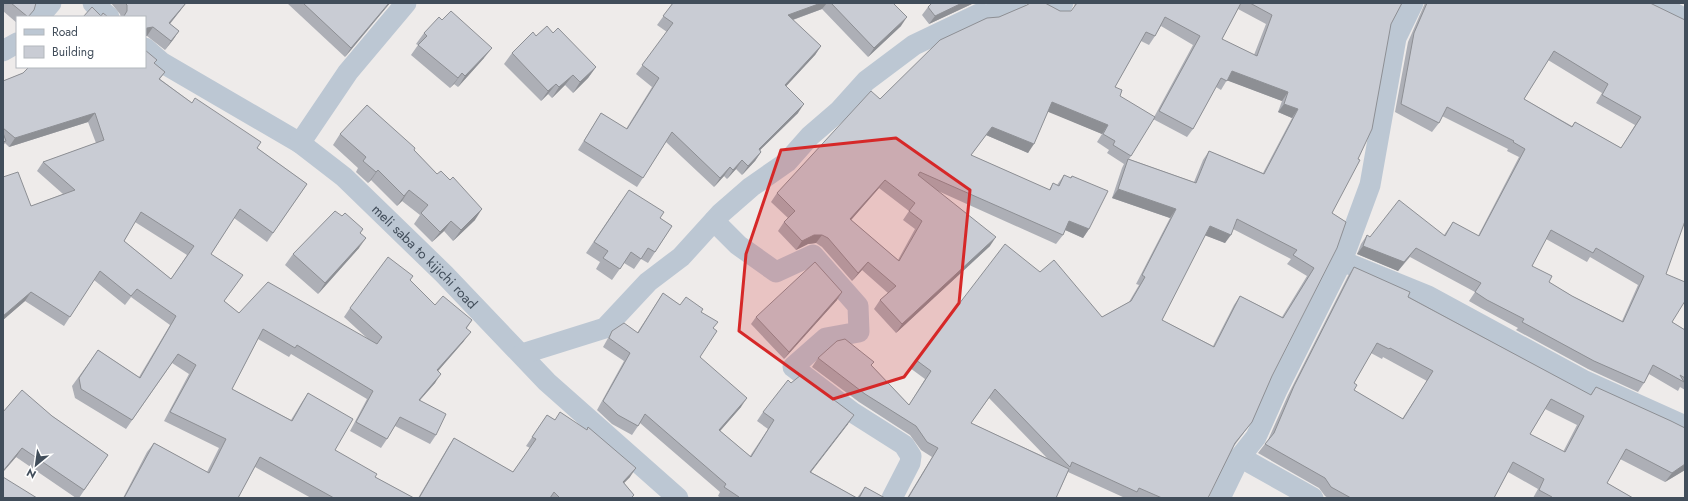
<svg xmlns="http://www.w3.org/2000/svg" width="1688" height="501" viewBox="0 0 1688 501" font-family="Jost,sans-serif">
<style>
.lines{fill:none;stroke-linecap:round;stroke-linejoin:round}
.street{stroke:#bcc7d3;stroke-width:21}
.wall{fill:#adafb6;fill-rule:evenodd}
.shaded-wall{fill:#8d8f94}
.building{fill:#c9ccd4;stroke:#8d8f94;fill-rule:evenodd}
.marked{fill:#d62828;fill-opacity:0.2;stroke:#d62828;stroke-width:3;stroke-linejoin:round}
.labels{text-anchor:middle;stroke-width:3;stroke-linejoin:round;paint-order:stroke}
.street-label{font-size:14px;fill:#414d5a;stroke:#fff}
</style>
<rect width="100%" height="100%" fill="#eeebea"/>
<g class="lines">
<g class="street">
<polyline points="93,3 109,17"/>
<polyline points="1046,3 1059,9 1063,3"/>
<polyline points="1656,3 1685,19"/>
<polyline points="39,17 51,3"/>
<path id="s1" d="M145,48L161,62L300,143L344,177L444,274L547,382L678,498"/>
<polyline points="3,51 17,43"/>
<polyline points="300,143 348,72 406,3"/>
<polyline points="714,221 738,245 776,272 813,255 858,306 859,332 826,338 793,367 852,412 904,445 911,456 910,463 892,498"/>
<polyline points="1342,261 1428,296 1583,380 1685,426"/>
<polyline points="522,354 605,328 648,282 681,257 720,214 751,187 787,162 810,136 839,111 866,81 914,45 979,14 988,15 1016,3"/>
<polyline points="1240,457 1313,498"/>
<polyline points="1220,498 1240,457 1256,437 1277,390 1342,261 1370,185 1396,38 1413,3"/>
</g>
</g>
<g class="wall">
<polygon points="3,3 36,3 29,17 17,17 17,23 3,11"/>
<polygon points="111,3 186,3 170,24 179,31 165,50 147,36 145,17 121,17 120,14"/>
<polygon points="287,3 390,3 345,57"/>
<polygon points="673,3 893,3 901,26 868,57 822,9 793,20 821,46 815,55 786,86 798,113 760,150 761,152 755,161 742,175 736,169 727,179 724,176 714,187 666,142 637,187 578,150 601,113 626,129 652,87 636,74 667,32 657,25"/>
<polygon points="932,3 978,3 974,3 929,24 922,15 928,7"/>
<path d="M1028,3H1045L1060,11H1071L1074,7L1075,3H1402L1391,24L1332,213L1346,222L1272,376L1252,422L1234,446L1208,498H1137L1134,497L1133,498H1125L1068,472L1056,498H907L932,457L921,450L910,435L859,402L812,367L818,358L871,365L909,405L925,379L910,368L916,360L1040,272L1102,317L1129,302L1139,285L1136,284L1170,218L1112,198L1122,168L1124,164L1107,153L1109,150L1097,142L1102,134L1048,111L1028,153L986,135L971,155L1049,190L1053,183L1057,185L1064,175L1070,178L1072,176L1089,229L1083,238L1065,230L1063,235L1056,244L938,191L990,246L896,333L874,309L880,300L888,293L862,270L852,281L822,247L816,243L808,244L796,250L778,231L784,222L788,218L771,202L777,193L880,99L999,17L1027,5H1028ZM1238,9L1266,24L1254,55L1222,39ZM1161,26L1193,45L1153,119L1187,137L1193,129L1216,87L1221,90L1227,80L1282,101L1278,112L1292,118L1263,173L1209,151L1203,160L1194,182L1129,159L1131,156L1120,96L1115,87L1141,41L1149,45L1155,36ZM879,188L909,211L903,220L915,229L898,260L851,220ZM1233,229L1291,259L1287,264L1307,276L1282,317L1240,296L1234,305L1213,346L1162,320L1205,235L1225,243ZM989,398L1047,458L971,423Z"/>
<path d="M1425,3H1650L1666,274L1672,322L1685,330V390L1680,387L1678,391L1649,374L1644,383L1638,392L1588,369L1516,330L1518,328L1481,308L1469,301L1475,292L1410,257L1398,271L1357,254L1361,244L1367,235L1370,237L1444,235L1453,222L1478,236L1519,157L1507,151L1508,149L1442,116L1439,123L1432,132L1395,112L1408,42ZM1548,60L1602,93L1596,103L1635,125L1621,148L1575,122L1572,126L1524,99ZM1546,239L1587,262L1590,257L1638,285L1622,321L1572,296L1549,282L1532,266Z"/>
<polygon points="442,20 484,58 458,87 454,84 450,88 411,55 418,45 416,44 424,33"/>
<polygon points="553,33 596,67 588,78 573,93 565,85 552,98 548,94 541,101 504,64 512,53 536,36"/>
<path d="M154,63L165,72L160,79L192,103L257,148L307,184L267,242L234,218L211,254L224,301L239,313L368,339L344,317L350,308L410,280L435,305L472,320L467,328L464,341L438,371L435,383L420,400L436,435L430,444L395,426L387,439L381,448L350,431L367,399L291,354L289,357L258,339L232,389L291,420L302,402L308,393L335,450L375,477L414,498H311L255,467L238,498H123L147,452L154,443L207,472L219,448L164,421L189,374L172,363L126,429L75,398L72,386L98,350L139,377L170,325L131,297L125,305L94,280L64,326L25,301L3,320V177L31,206L63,194L37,171L43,162L96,143L88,122L9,147L5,143L3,146V81L23,73ZM135,222L187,255L171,279L124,241Z"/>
<polygon points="340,134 414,150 437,174 475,220 453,241 444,231 432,242 414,224 420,215 402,201 397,206 371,180 368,183 356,172 358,168 333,145"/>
<polygon points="621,201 660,218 672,226 648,263 641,259 634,269 624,263 612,280 596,269 600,262 586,253"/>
<polygon points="342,216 363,229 360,233 359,248 318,294 285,265 293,254"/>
<path d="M1354,267L1590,395L1596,387L1685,470L1665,482L1620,459L1607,483L1633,498H1533L1538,489L1508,472L1494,498H1328L1325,496L1319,488L1258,453L1268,440L1288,395L1348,276ZM1371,353L1382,359L1383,357L1427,381L1402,419L1354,390V383ZM1545,409L1577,425L1563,452L1530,434Z"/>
<polygon points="663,293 680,305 701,312 713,328 700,357 741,407 720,431 750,456 768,429 757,421 763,412 791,383 848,424 811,472 857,498 721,498 718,496 720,492 640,423 632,435 612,424 597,410 624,361 603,347 612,331 637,333"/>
<polygon points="837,300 784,359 751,324 756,317"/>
<polygon points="3,412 52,416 108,455 79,498 76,498 16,457 3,472"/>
<polygon points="547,415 555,420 587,430 588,427 630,477 624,483 634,495 632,498 418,498 448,447 454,438 513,472 530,448 526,446"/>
<polygon points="865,487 885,498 857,498"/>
</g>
<g class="shaded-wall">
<polygon points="186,3 180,11 163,32 169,23"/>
<polygon points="389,3 390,3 345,57 351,48"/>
<polygon points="821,3 827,3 822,9 781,24 788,15"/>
<polygon points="962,3 978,3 974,3 929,24 935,16"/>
<polygon points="907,17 901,26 868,57 874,48"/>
<polygon points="153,27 147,36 145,36 145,29 147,28"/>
<polygon points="179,31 173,40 165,50 171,41"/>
<polygon points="821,46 815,55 779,94 785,85"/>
<polygon points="492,48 484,58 458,87 465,76"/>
<polygon points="596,67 588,78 573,93 580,82"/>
<polygon points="1232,71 1288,92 1282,101 1226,80"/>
<polygon points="462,73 454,84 450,88"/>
<polygon points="573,75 565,85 552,98 559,87"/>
<polygon points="556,84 548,94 541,101 548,91"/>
<polygon points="1052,102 1108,125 1102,134 1046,111"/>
<polygon points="804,104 798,113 752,158 759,149"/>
<polygon points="1284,104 1298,109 1292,118 1278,112"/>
<polygon points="95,113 88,122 9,147 15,138"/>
<polygon points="992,127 1034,144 1028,153 986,135"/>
<polygon points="761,152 755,161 742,175 748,166"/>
<polygon points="742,160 736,169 727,179 733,170"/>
<polygon points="730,167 724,176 714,187 720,178"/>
<polygon points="378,170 371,180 368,183 376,172"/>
<polygon points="885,180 879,188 844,228 850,219"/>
<polygon points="1118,189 1176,209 1170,218 1112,198"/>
<polygon points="409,190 402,201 397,206 404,196"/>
<polygon points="482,209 475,220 453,241 461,230"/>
<polygon points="451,221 444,231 432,242 440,232"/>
<polygon points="1069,221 1089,229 1083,238 1063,229"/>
<polygon points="1210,226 1231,235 1225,243 1204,235"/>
<polygon points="814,235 822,235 816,243 808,244 796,250 802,241"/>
<polygon points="996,237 990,246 896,333 902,324"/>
<polygon points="366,238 359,248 318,294 325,283"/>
<polygon points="1363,246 1416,248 1398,271 1357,254"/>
<polygon points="868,262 862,270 852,281 858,273"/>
<polygon points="31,292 25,301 3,320 3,316"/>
<polygon points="842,292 837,300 784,359 789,352"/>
<polygon points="471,332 464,341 431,379 437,370"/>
<polygon points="441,374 435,383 412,409 419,400"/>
<polygon points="747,398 741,407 713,439 719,430"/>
<polygon points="854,415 848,424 804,481 810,472"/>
<polygon points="22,448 16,457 3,472 3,471"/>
<polygon points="1685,464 1685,470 1665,482 1672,473"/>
<polygon points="636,468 630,477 616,491 623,482"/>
</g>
<g class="building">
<polygon points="11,3 36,3 34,10 28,17"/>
<polygon points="125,3 186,3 169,23 179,31 171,41 153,27 147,28 145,29 145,17 123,17 124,16 127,11 127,5"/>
<polygon points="303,3 389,3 351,48"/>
<polygon points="673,3 821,3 788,15 821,46 785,85 804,104 759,149 761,152 748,166 742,160 733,170 730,167 720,178 672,132 643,178 584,141 601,113 627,129 659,78 642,65 673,23 663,16"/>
<polygon points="831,3 893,3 907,17 874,48"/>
<polygon points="932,3 962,3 935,16 928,7"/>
<path d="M1030,3H1045L1060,11H1071L1077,3H1241L1222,39L1257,56L1272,15L1250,3H1402L1391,24L1372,129L1358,159L1360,160L1332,213L1346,222L1337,248L1272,376L1252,422L1235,443L1208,498H1162L1139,488L1137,492L1072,462L1070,467L995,389L971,423L1069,469L1056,498H908L938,448L927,442L916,426L865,394L818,358L837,341L845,339L874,362L871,365L909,405L931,371L916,360L1005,244L1040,272L1054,260L1102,317L1131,301L1145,277L1142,275L1176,209L1118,189L1128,159L1196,183L1209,151L1264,174L1298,109L1284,104L1288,92L1232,71L1227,81L1221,78L1193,129L1159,111L1200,36L1165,17L1155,36L1146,32L1115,87L1122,90L1120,96L1155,117L1131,156L1113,145L1115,141L1103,134L1108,125L1052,102L1034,144L992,127L971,155L1050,190L1053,183L1059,186L1064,175L1071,178L1072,176L1108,191L1089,229L1069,221L1063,235L920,172L918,175L996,237L902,324L880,300L896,286L868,262L858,273L828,238L822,235H814L802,241L784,222L795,211L777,193L871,91L880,99L940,40L987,18L999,17L1027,5ZM885,180L915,203L909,211L922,221L899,261L850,219ZM1237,219L1297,250L1293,255L1314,268L1283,318L1240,296L1214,347L1162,320L1210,226L1231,235Z"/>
<path d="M1427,3H1650L1685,20V221L1666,274L1685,282V301L1672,322L1685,330V378L1680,375L1684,382L1653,365L1644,383L1594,361L1522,322L1524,319L1487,300L1475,292L1481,283L1416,248L1404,262L1363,246L1367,235L1370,237L1399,200L1445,236L1453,222L1479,236L1525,149L1513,142L1514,141L1447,107L1439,123L1401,104L1414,33ZM1554,51L1608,84L1602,95L1641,117L1621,148L1575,122L1572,127L1524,99ZM1551,230L1593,253L1596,248L1644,276L1623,322L1572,296L1549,282L1552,276L1532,266Z"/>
<polygon points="92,7 101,16 103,13 108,17 83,17"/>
<polygon points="451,11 492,48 465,76 462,73 458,78 418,45 427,36 424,33 439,17 442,20"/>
<polygon points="547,26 553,33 558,28 596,67 580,82 573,75 559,87 556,84 548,91 512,53 533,32 536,36"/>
<path d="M145,50L157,60L154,63L165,72L159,79L192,103L195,98L261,142L257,148L307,184L273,233L240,209L211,254L243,275L224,301L239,313L268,282L377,344L382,337L350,308L388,257L413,276L410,280L435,305L443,296L472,320L466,328L471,332L437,370L441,374L419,400L446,414L436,435L400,417L387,439L356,422L373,391L297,345L295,348L263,329L232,389L292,421L308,393L353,419L335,450L377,474L375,477L414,498H334L260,457L238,498H124L154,443L209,473L226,439L170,412L196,365L178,354L132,420L81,389L79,378L98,350L140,378L176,316L137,289L131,296L100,271L70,317L31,292L3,316V177L18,172L31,206L75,190L43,162L104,140L95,113L15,138L3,128V81L23,73L29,67H145ZM141,212L194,246L171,279L124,241Z"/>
<polygon points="367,105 415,148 414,150 437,174 441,171 450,180 453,177 482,209 461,230 451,221 440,232 421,213 428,205 409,190 404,196 378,170 376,172 363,161 366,157 340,134"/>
<polygon points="3,133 6,141 3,142"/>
<polygon points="629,190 664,212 660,218 672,226 655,252 648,248 641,259 631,252 620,269 603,258 608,251 594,242"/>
<polygon points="335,211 342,216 345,213 363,229 360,233 366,238 325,283 293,254"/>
<polygon points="815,262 842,292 789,352 756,317"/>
<path d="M1354,267L1410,292L1408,297L1591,395L1596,387L1671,421L1685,428V464L1672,473L1626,449L1607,483L1633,498H1552V497L1539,490L1544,479L1513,462L1494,498H1351L1331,487L1325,478L1265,444L1274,433L1294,386ZM1377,343L1389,349L1390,348L1433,371L1403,419L1354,390L1357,385L1354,383ZM1551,399L1584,416L1565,452L1530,434Z"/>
<polygon points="663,293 680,305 686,297 703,309 701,312 718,322 713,328 717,331 700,357 747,398 719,430 751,457 774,420 763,412 788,380 791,383 801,375 854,415 810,472 857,498 738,498 739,497 724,487 726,484 645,414 638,426 618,415 603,401 630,353 609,338 612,331 624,323 638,333"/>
<polygon points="22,390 52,416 108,455 84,490 22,448 3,471 3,412"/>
<polygon points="560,412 587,430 588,427 636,468 623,482 634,495 631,498 560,498 554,492 550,498 419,498 454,438 513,472 536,439 532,437 547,415 555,420"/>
<polygon points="3,477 37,498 3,498"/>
<polygon points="865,487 885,498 859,498"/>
</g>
<path class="marked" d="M896,138L970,190L959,303L904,377L833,399L739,331L746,254L781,150Z"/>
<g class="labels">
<g class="street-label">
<text dy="5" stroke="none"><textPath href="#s1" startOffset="351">meli saba to kijichi road</textPath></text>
</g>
</g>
<rect width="1688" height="501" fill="none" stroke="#414d5a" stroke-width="8"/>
<rect x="16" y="16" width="130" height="52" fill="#ffffff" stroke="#b3b8bd"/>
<rect x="24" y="29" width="20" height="6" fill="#bcc7d3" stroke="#b3b8bd"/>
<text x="52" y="36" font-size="12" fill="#414d5a">Road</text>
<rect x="24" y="46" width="20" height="12" fill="#c9ccd4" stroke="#b3b8bd"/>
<text x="52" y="56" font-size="12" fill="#414d5a">Building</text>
<g transform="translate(36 465) rotate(209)" stroke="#ffffff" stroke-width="3" paint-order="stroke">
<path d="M0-3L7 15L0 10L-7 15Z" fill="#414d5a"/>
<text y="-6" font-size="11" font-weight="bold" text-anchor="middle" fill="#414d5a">N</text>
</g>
</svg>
